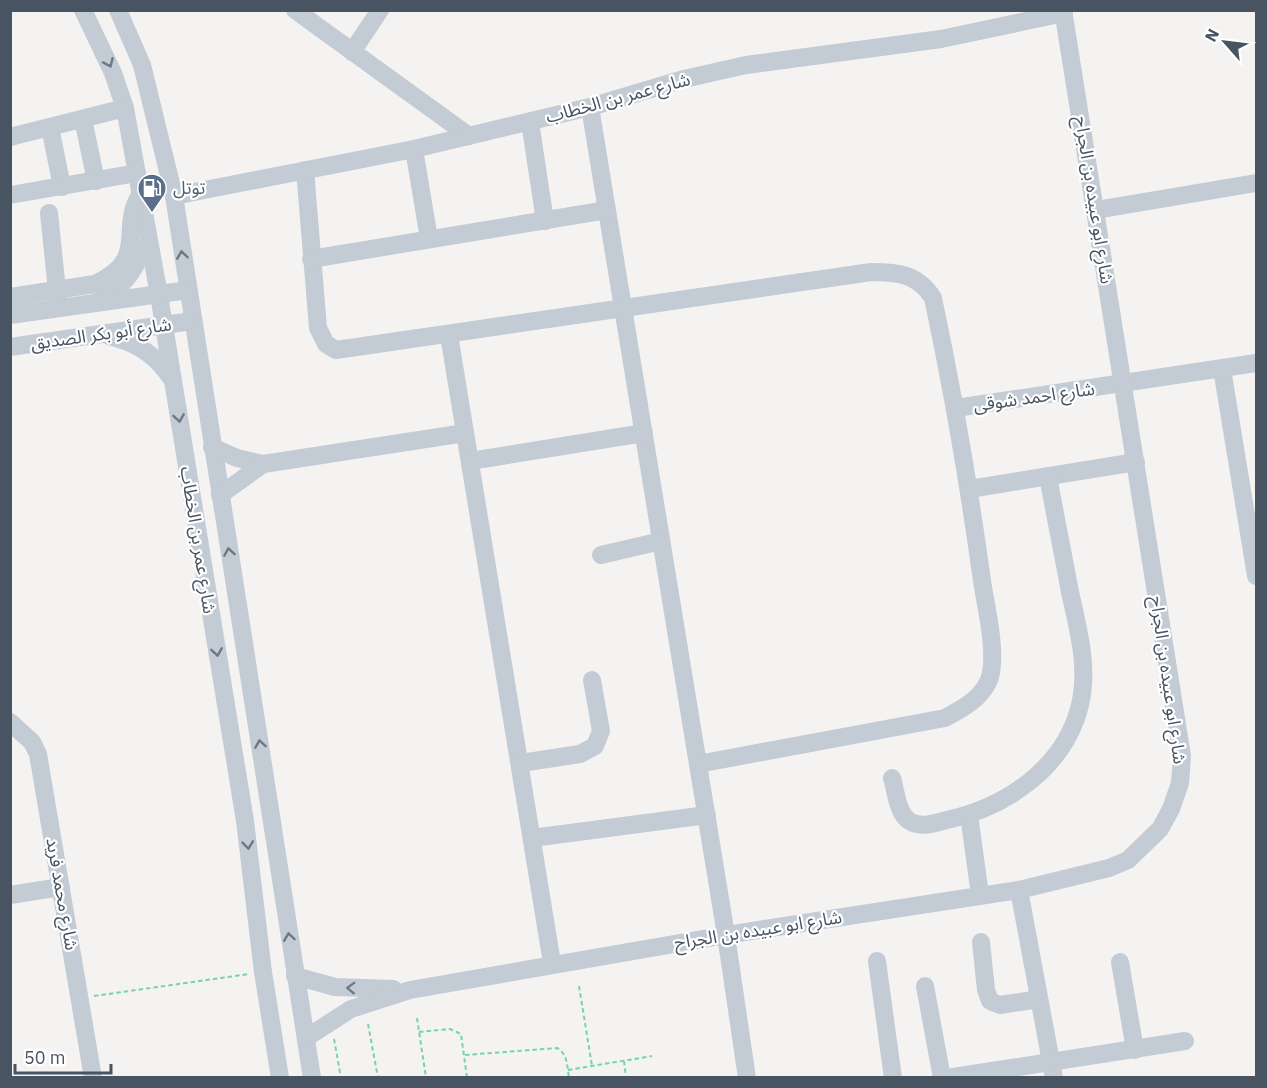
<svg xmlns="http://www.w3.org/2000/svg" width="1267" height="1088" viewBox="0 0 1267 1088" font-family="'IBM Plex Sans','Noto Sans Arabic',sans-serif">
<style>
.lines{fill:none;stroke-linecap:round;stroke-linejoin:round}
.path{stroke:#75d4ad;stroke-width:2;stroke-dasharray:4.5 3;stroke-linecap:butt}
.minor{stroke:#c3cbd4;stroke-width:18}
.oneway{stroke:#6d7884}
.labels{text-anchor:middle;stroke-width:4.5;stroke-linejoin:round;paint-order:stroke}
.street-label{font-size:18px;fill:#485462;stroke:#fff}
.service-label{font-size:18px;fill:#4e5e75;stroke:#fff;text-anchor:start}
</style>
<rect width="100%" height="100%" fill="#f5f3f2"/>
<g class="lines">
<g class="path">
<polyline points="579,986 592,1066"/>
<polyline points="94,996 249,974"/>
<polyline points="417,1018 426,1078"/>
<polyline points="368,1024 378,1078"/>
<polyline points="419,1032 450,1029 461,1034 467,1078"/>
<polyline points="334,1039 341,1078"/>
<path d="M465,1055L557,1048C568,1054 567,1066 569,1078"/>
<polyline points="624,1061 626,1078"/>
<polyline points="568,1070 652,1056"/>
</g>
<g class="minor">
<polyline points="83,10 113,73 125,108 159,295 245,821 263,972 280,1078"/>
<polyline points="118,10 142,65 174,196 312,1078"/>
<polyline points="295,10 469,136"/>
<polyline points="352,52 380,10"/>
<polyline points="590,107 726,935 747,1078"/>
<polyline points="83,119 96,181"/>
<polyline points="530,122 545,221"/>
<polyline points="50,127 62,187"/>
<polyline points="10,137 125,108"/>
<polyline points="414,149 429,239"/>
<path d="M305,170L318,328L326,344L336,350L871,272C898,272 918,274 933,298C953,392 969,486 982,581C986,607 998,656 989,680C981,699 962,709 945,718L698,764"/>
<polyline points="10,195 137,173"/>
<polyline points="174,196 414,149 590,107 684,79 746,65 941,39 1064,13"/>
<polyline points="1096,210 1256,183"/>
<polyline points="49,213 58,300"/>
<polyline points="311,259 607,210"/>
<path d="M10,297L95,284C151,257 117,231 141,193"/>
<path d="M98,301C120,288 136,273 142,248"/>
<polyline points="10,315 188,290"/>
<polyline points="449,335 552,963"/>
<path d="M109,336C137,343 155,354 171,378"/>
<polyline points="10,347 192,321"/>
<polyline points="1222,369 1256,576"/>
<polyline points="956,408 1256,363"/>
<polyline points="212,447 237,458 263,464 465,433"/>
<polyline points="470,461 644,433"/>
<polyline points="969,489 1136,462"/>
<polyline points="220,495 263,464"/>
<polyline points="601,555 661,541"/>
<polyline points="10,722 32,742 38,754 93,1078"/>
<polyline points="521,763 580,754 595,746 601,731 592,680"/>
<path d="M892,778C896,791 897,811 908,820C919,829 935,823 947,820C1007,807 1065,767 1080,705C1089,667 1078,629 1070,592C1063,554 1055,515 1048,476"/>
<polyline points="969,815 980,895"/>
<polyline points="532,838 707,815"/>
<polyline points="1019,890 1054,1078"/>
<polyline points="10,895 61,887"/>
<polyline points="981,942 986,990 990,1001 1000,1005 1039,999"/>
<polyline points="877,961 893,1078"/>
<polyline points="1120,962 1135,1050"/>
<polyline points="295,976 335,987 393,989"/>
<polyline points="925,986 942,1078"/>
<polyline points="306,1038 351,1009 410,990 726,935 1019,890 1109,868 1128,860 1160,829 1171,809 1180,783 1182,756 1063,10"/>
<polyline points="947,1078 1185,1041"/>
</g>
</g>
<defs><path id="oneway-chevron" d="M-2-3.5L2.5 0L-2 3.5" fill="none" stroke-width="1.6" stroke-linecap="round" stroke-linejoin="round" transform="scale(1.5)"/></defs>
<g class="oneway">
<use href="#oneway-chevron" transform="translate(109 63) rotate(66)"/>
<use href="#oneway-chevron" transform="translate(182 255) rotate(-98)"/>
<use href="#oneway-chevron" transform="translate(179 418) rotate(81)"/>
<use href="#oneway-chevron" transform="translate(229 552) rotate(-99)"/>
<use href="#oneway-chevron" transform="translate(217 652) rotate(81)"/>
<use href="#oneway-chevron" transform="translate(260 744) rotate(-99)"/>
<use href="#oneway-chevron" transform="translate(248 845) rotate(83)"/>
<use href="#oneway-chevron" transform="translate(289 937) rotate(-98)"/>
<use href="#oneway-chevron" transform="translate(351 988) rotate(-178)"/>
</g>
<defs>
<g id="fuel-pin" transform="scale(1.5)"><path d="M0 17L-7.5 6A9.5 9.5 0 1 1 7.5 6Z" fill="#5c6f8a" stroke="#fff"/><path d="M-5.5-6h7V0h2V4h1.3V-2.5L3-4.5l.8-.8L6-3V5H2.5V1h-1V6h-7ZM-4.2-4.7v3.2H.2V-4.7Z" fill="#fff"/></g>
</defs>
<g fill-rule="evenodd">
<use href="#fuel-pin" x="152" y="188"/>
</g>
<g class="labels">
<g class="street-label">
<text transform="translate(618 98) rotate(-15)" y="6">شارع عمر بن الخطاب</text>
<text transform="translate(1094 200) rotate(81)" y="6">شارع ابو عبيده بن الجراح</text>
<text transform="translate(101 334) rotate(-8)" y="6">شارع أبو بكر الصديق</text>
<text transform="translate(1034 397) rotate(-8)" y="6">شارع احمد شوقى</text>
<text transform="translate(198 540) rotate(81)" y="6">شارع عمر بن الخطاب</text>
<text transform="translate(1168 680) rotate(82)" y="6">شارع ابو عبيده بن الجراح</text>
<text transform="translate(62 894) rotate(80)" y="6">شارع محمد فريد</text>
<text transform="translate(758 930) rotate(-9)" y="6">شارع ابو عبيده بن الجراح</text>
</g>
<g class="service-label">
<text x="173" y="194">توتل</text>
</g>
</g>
<rect width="1267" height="1088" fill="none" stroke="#485462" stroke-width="24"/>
<g transform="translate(1225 42) rotate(298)" stroke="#ffffff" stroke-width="4.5" paint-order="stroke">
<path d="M0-4.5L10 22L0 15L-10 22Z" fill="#485462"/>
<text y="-9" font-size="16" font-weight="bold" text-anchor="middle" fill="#485462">N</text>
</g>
<path d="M15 1064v9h96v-9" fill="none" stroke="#485462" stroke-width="3"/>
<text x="24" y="1064" font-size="18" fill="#485462" stroke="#ffffff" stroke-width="4.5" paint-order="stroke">50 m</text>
</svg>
